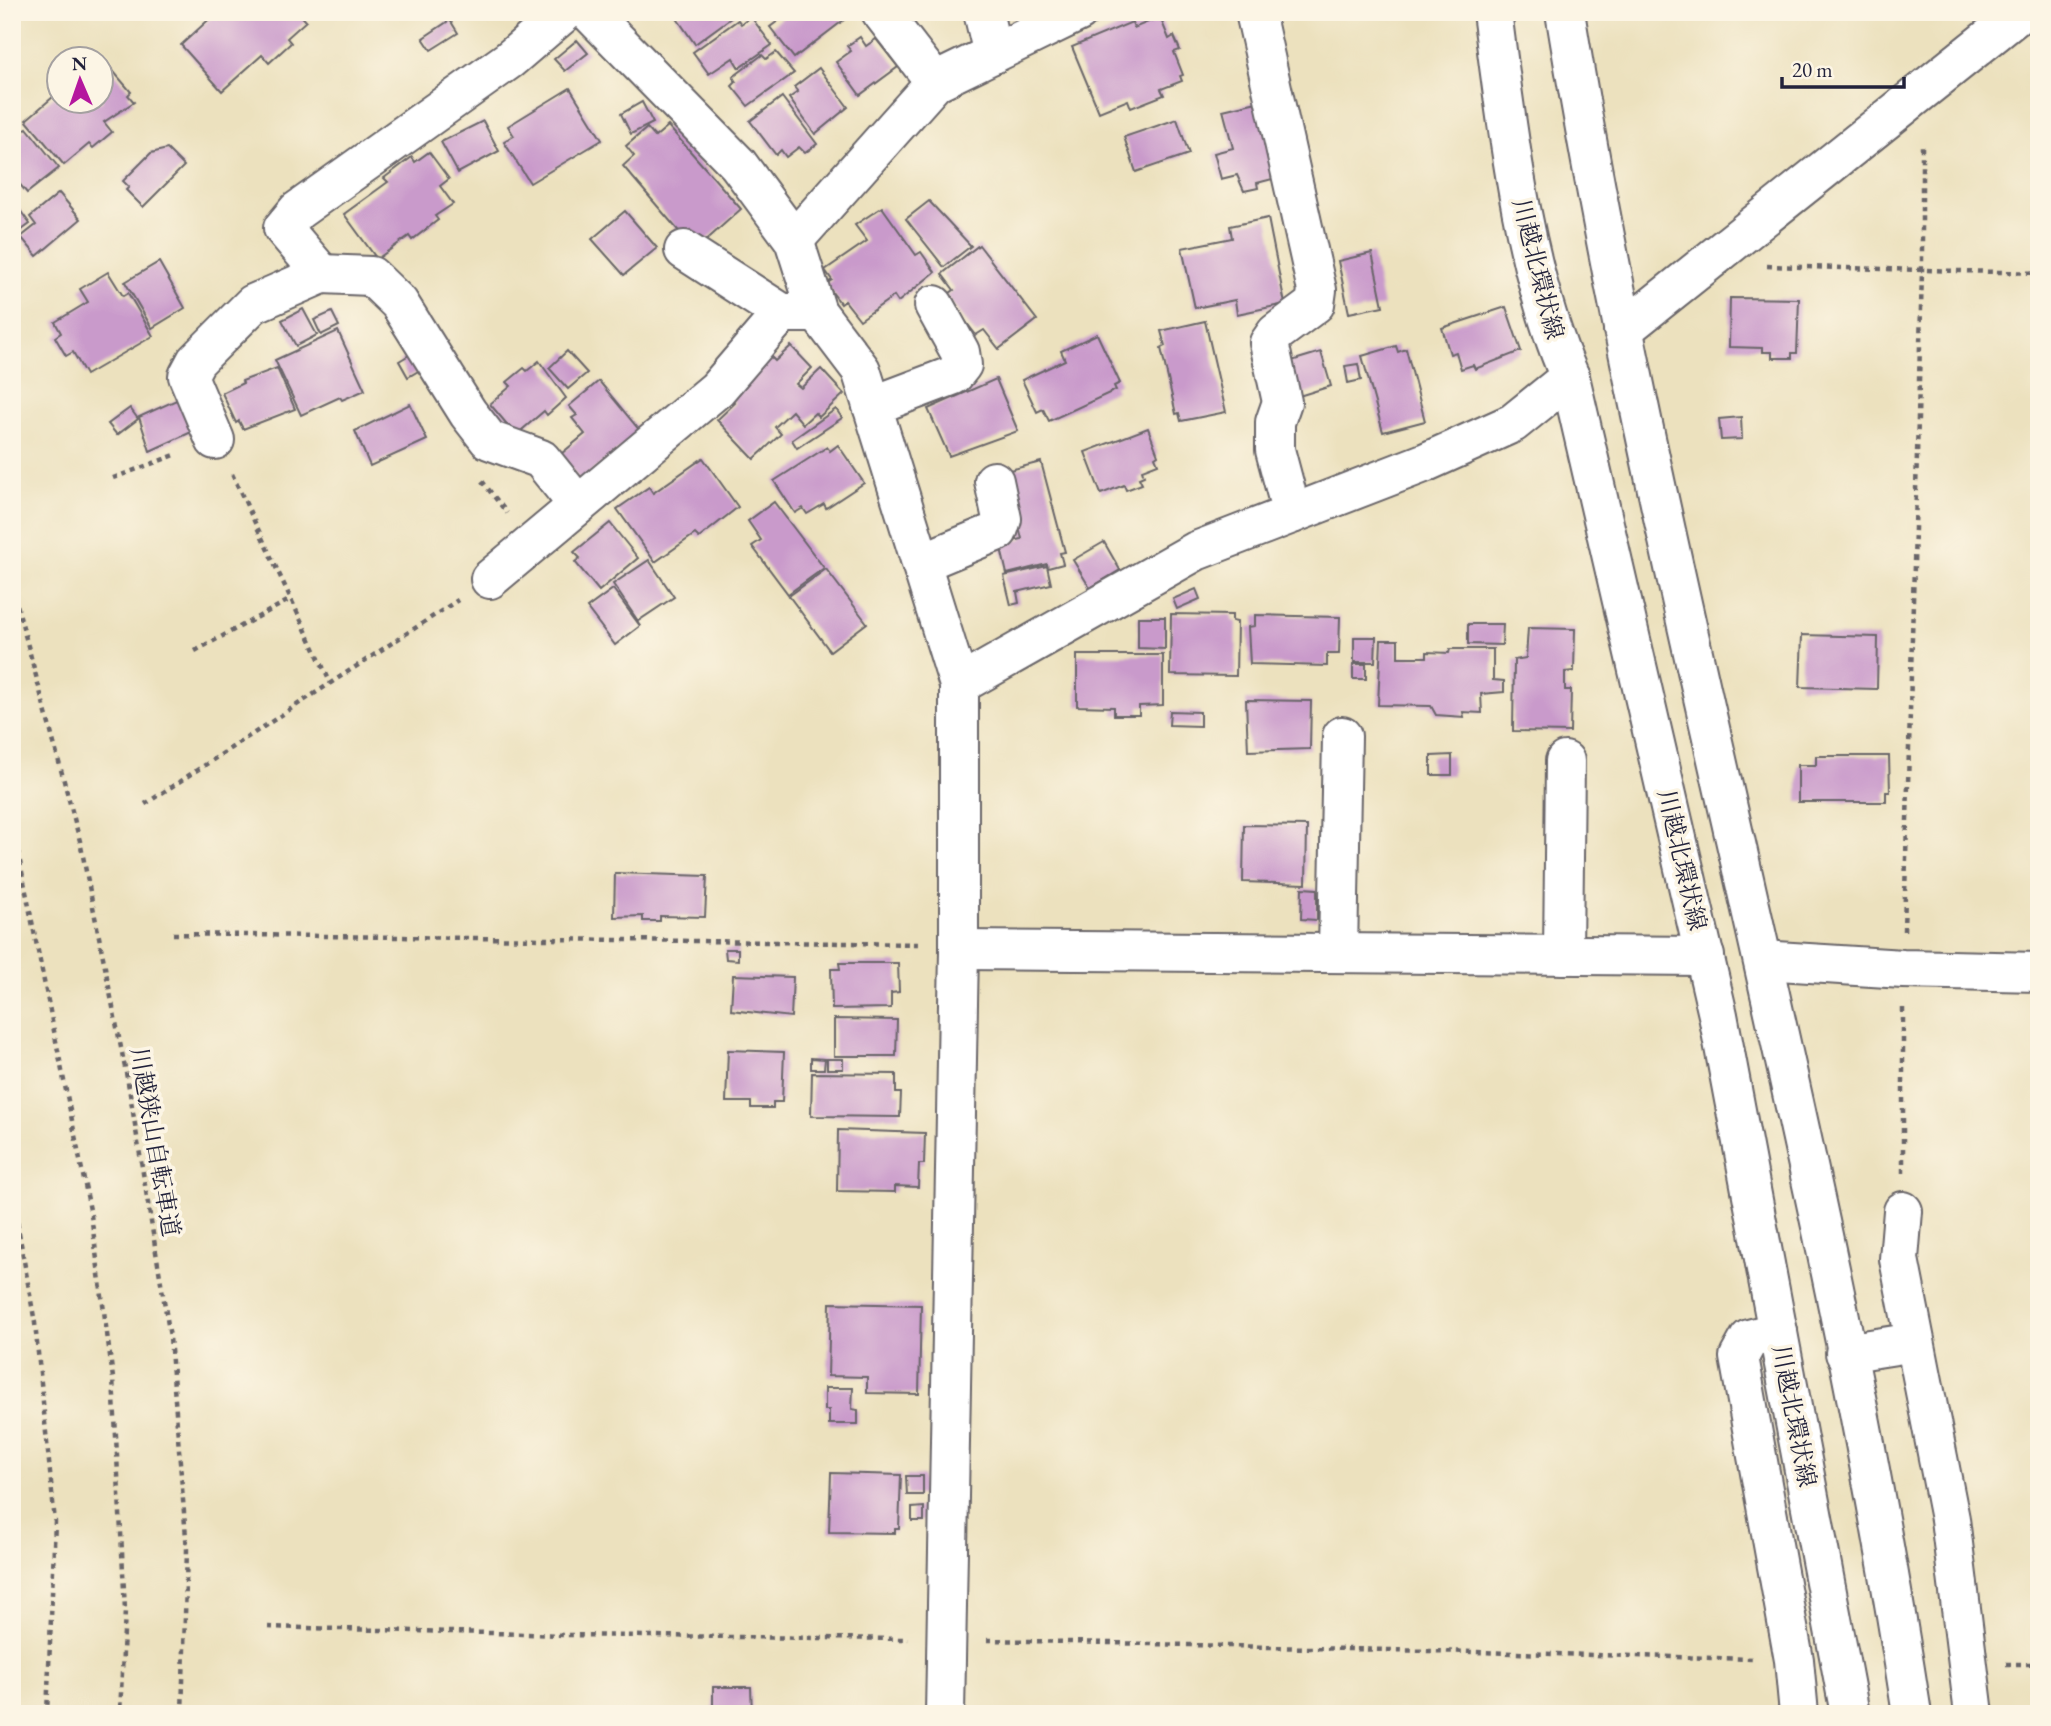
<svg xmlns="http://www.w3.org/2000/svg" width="2051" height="1726" viewBox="0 0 2051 1726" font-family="'EB Garamond','Noto Serif JP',serif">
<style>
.building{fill:#c99acb}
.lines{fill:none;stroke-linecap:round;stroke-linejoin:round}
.minor-casing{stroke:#696569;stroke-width:42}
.major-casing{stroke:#696569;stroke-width:42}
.path{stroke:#696569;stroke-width:4.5;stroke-dasharray:5 5;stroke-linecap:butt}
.minor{stroke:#fff;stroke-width:38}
.major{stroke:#fff;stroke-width:38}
.labels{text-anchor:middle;stroke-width:7;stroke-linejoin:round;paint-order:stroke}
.street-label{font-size:24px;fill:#22223b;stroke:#fcf5e5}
</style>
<rect width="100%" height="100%" fill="#fcf5e5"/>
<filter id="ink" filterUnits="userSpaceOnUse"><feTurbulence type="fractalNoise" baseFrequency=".0143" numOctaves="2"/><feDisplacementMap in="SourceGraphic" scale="14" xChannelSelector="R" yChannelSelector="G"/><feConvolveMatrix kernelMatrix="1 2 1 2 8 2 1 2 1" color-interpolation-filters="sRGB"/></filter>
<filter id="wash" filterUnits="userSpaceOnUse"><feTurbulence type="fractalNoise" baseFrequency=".00686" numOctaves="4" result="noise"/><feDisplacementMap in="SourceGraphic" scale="28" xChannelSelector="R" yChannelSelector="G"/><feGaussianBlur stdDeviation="1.57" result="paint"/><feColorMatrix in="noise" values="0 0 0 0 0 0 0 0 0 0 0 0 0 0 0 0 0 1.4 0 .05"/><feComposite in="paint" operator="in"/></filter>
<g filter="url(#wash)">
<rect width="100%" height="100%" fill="#ece1be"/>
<g id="blocks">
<g class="building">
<polygon points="217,12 298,12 306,21 287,38 291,43 269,63 262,55 222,91 181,45"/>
<polygon points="682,12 739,12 695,44 676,17"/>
<polygon points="790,12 846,12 849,16 794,58 770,27"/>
<polygon points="751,17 772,45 739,68 733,58 709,74 693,52 738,20 741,24"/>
<polygon points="1160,17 1169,39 1174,36 1180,50 1174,52 1183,75 1180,76 1182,81 1161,89 1164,95 1131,108 1128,100 1099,112 1072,47 1132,22 1134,28"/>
<polygon points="450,20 458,33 431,50 423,38"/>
<polygon points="860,37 866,46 876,39 898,67 860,95 836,62 851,51 847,46"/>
<polygon points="577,40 588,53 565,71 554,59"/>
<polygon points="776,52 794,73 748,106 732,86 736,82 733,77 762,55 766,59"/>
<polygon points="102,58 131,92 128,95 134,102 104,122 112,132 93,148 89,144 64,165 26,120 60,91 60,102 102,102"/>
<polygon points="819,68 848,107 815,134 789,98 798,92 794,87"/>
<polygon points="570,88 602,140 530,183 504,142 514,136 508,126"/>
<polygon points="782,97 817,144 805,153 799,147 786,157 781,150 776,155 750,121"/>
<polygon points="1261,101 1280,177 1257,183 1258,188 1244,191 1237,175 1221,179 1214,153 1233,148 1223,110"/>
<polygon points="642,102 653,123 631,134 621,114"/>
<polygon points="1177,119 1189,154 1136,172 1124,137"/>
<polygon points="483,121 499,151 458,173 441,142"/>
<polygon points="668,126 741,209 702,244 690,230 683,236 623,166 634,156 626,146 647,128 655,137"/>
<polygon points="27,128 59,168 27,193 18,182 12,186 12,140"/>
<polygon points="167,149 184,166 143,207 126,190 129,187 123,181 151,153"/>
<polygon points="429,152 449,179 440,186 453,204 435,216 438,220 412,240 409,236 377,259 344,214 388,182 384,178 412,157 415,162"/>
<polygon points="59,193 81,219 37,256 21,237 36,225 30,217"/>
<polygon points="12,199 30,224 12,237"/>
<polygon points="929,201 971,246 944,267 906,219"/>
<polygon points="882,207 916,255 921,252 935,272 898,302 894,296 860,320 845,301 841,304 826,284 832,280 825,270 867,241 855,225"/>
<polygon points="625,211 657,248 624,275 592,239"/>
<polygon points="1268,218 1285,304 1237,314 1235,300 1195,308 1182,248 1232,238 1230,226"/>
<polygon points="979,245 1037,320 999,349 984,330 976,335 946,296 954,290 942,274"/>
<polygon points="1372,253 1383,306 1349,313 1338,261"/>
<polygon points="159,262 185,308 152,328 125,282"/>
<polygon points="108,272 123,296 128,293 153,336 86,375 73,352 66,356 55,337 61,333 55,322 88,302 80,289"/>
<polygon points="1730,298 1799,299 1797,353 1792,353 1792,358 1772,358 1772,352 1763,352 1763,348 1729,347"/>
<polygon points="1506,307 1521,351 1475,369 1473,365 1461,369 1456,352 1450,354 1442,328"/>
<polygon points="303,309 317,335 296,346 282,320"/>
<polygon points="332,312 339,326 321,335 314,320"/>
<polygon points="1205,321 1226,412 1181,421 1179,413 1176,414 1161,348 1165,346 1161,331"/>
<polygon points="338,331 365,390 342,400 340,397 301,415 275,360"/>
<polygon points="1097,334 1120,383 1114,386 1116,390 1049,421 1043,409 1037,412 1022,380 1065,360 1061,351"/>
<polygon points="791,346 812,368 796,384 801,388 821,369 844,394 819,417 815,413 803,424 792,411 775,427 781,434 754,459 717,420 735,403 728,395 770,356 775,361"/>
<polygon points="1396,346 1398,352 1406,349 1425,421 1383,432 1362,356"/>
<polygon points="567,351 587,373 568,389 549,368"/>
<polygon points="1321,352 1331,386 1299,396 1288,362"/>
<polygon points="411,354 420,370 408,377 399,361"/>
<polygon points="539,361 566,398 547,415 544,411 516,435 490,404 511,386 507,382 524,368 527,371"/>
<polygon points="1358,364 1361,380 1348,383 1345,366"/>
<polygon points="277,368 295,409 243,429 239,421 236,423 222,393 243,383 242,381"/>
<polygon points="996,379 1018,431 949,456 928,409"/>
<polygon points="599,381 641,432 580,481 561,454 585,434 572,418 577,415 569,406"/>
<polygon points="183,397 198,429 150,451 139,417"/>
<polygon points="410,404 427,440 370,466 355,431"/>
<polygon points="130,408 138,419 117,435 108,424"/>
<polygon points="836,409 842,418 797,448 792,440"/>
<polygon points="1741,417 1742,439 1721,440 1719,419"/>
<polygon points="1148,428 1158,455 1155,457 1158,464 1142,470 1144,476 1139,478 1142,484 1126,490 1124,485 1101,494 1085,452"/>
<polygon points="838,445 864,483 826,508 824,504 807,514 803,508 795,513 774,481 827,447 830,451"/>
<polygon points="703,458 738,507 699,538 695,534 655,562 617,509 649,487 653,493"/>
<polygon points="1041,462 1065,552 1060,553 1063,564 1048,568 1047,564 1007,574 1000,544 1022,539 1006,471"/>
<polygon points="774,502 824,568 788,594 752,546 761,540 748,521"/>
<polygon points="610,523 638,558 599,591 575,562 580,558 574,552"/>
<polygon points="1104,542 1120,570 1090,588 1073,560"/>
<polygon points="649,560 674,597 638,621 613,584"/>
<polygon points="1047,566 1051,584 1017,592 1019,603 1011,605 1004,576"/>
<polygon points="826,569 867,623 830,651 789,596"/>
<polygon points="613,589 640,626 615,645 587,608"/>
<polygon points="1196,589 1200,599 1177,609 1173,599"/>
<polygon points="1171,614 1232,615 1232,621 1237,622 1236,676 1170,675"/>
<polygon points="1255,615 1340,617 1339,654 1327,654 1327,666 1250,664 1248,627 1255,626"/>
<polygon points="1138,617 1165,617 1165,649 1138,648"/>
<polygon points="1468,624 1503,624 1502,645 1468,644"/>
<polygon points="1528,628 1575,629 1574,671 1565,672 1565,690 1571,690 1570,732 1513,731 1514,660 1526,658"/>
<polygon points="1802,635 1878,637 1877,689 1800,687"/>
<polygon points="1354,637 1376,637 1375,662 1354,662"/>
<polygon points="1381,640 1398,640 1398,657 1427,657 1427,652 1449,653 1450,649 1493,649 1493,680 1504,681 1504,692 1481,694 1482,713 1463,712 1464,717 1436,715 1431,706 1378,705"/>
<polygon points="1077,655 1163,655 1163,705 1139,706 1139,715 1114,715 1114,707 1077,706"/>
<rect x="1353" y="664" width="13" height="15"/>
<polygon points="1246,700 1311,701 1310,749 1248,751"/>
<polygon points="1170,711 1200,712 1200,726 1169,725"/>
<polygon points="1452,755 1452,775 1431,775 1431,756"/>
<polygon points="1816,756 1889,756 1890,792 1886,792 1886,802 1798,802 1798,765 1816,765"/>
<polygon points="1244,825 1307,826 1306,884 1243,882"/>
<polygon points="615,873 707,876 705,917 660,916 660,921 643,921 643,916 614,917"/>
<polygon points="1302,888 1317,889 1317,920 1301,919"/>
<polygon points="725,949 738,949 738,960 726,959"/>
<polygon points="839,963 898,963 899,992 891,993 891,1008 832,1009 831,969 840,969"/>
<polygon points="733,975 793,977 791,1017 731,1010"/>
<polygon points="834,1019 897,1020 896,1056 834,1056"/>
<polygon points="728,1050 784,1052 782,1102 773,1102 773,1108 751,1108 751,1102 726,1102"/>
<polygon points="811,1058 825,1059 824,1069 811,1069"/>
<rect x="827" y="1059" width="16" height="10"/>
<polygon points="812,1073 896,1074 896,1093 901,1093 900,1117 811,1116"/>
<polygon points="838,1130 925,1133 924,1164 919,1164 918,1187 895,1186 895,1192 837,1191"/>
<polygon points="830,1303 921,1305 919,1394 867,1393 867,1377 828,1376"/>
<polygon points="825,1388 853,1388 852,1409 858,1410 858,1424 829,1424 829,1410 825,1410"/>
<polygon points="831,1473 901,1475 899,1529 895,1529 895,1533 829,1532"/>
<polygon points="906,1476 923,1476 923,1495 907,1495"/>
<polygon points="924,1507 924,1521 912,1521 912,1508"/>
<polygon points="713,1687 751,1687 752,1714 713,1714"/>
</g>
</g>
</g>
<g filter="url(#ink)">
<use href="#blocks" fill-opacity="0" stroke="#696569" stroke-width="2"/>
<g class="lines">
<g class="minor-casing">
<g id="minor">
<polyline points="589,12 738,164 794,240 817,312 861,370 959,685 959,950 945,1714"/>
<polyline points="881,12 935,82"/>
<polyline points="983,12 993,54"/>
<polyline points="1255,12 1317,290 1315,304 1276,333 1269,343 1282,402 1275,422 1275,450 1292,514"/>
<polyline points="794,240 935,82 1079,12"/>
<polyline points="684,250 782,313 808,313"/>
<polyline points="322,274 371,276 399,303 468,413 489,440 541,459 578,505"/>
<polyline points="1623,330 2021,12"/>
<polyline points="872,406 954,375 962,365 960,352 934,305"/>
<polyline points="215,440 188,376 196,361 253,304 322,274 283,228 297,211 509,60 565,12"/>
<polyline points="921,563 998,531 1002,519 994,481"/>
<polyline points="490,579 717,389 782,313"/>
<polyline points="959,685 1196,551 1424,463 1513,423 1570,377"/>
<polyline points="959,950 1705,956"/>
<polyline points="1338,953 1342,736"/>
<polyline points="1563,955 1565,761"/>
<polyline points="1763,960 1903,969 2039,972"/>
<polyline points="1903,1211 1899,1259 1950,1519 1974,1714"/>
<polyline points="1778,1331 1749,1339 1739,1357 1794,1660 1799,1714"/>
<polyline points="1845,1353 1915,1342"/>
</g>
</g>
<g class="major-casing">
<g id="major">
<path d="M1492,12C1507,127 1523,271 1570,377L1718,1015L1850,1714"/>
<path d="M1565,12C1658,584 1824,1141 1912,1714"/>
</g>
</g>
<g class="path">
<polyline points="1767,266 2039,273"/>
<polyline points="232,474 331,684"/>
<polyline points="113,478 178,454"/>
<polyline points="482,481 507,513"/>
<polyline points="12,586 80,841 129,1088 170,1337 187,1550 182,1714"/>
<polyline points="195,651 291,599"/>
<polyline points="145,804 458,600"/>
<polyline points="12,822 91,1215 113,1378 125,1610 120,1714"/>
<polyline points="1904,931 1922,271 1922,142"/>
<polyline points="173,934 921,944"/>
<polyline points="1903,1173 1903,1007"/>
<polyline points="12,1193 35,1323 55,1522 47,1714"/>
<polyline points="268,1627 563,1635 908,1639"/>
<polyline points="987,1640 1755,1659"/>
<polyline points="2006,1664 2039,1664"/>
</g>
<use href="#minor" class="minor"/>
<use href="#major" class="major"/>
</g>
</g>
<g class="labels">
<g class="street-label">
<text transform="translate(1538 269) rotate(76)" y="8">川越北環状線</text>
<text transform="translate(1682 860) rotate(77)" y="8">川越北環状線</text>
<text transform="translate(155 1142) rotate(80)" y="8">川越狭山自転車道</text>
<text transform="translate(1794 1416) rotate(79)" y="8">川越北環状線</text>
</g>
</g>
<rect width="2051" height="1726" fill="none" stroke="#fcf5e5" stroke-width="42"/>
<g transform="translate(80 80) rotate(358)"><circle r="33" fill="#fcf5e5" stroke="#a5a1a1" stroke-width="2"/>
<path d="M0-5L12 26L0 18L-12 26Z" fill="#b5179e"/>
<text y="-10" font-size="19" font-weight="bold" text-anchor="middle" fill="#22223b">N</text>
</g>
<path d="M1782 77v10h122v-10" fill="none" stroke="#22223b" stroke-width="3.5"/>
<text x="1792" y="77" font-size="21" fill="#22223b" stroke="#fcf5e5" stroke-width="5" paint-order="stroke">20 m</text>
</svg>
